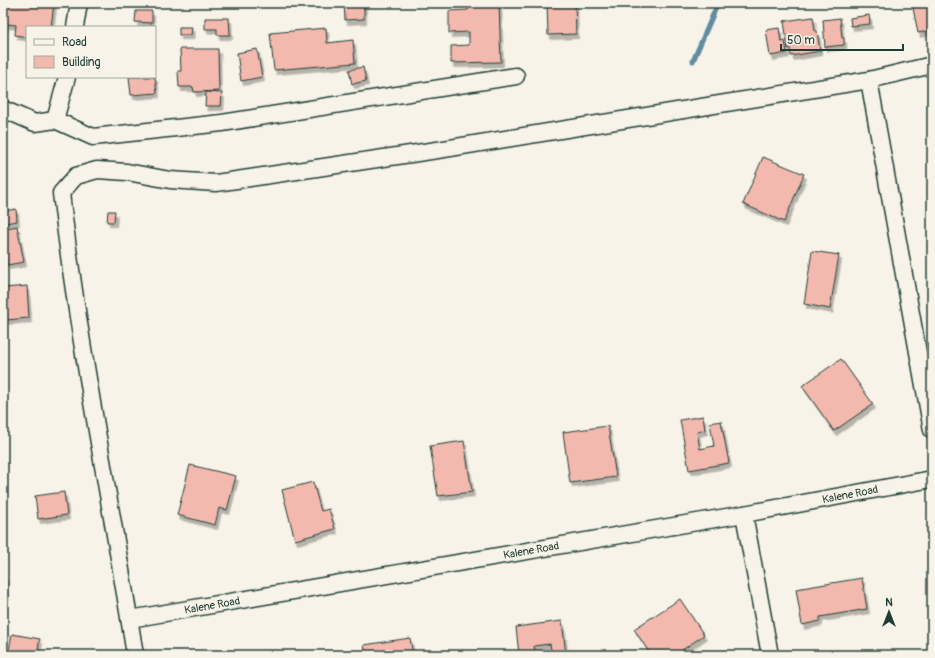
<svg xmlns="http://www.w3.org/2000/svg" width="935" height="658" viewBox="0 0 935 658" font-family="Pangolin,sans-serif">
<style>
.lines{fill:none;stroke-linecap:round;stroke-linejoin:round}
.stream{stroke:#5f8ca0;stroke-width:5}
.building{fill:#f4b9ae;stroke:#1f3d34;filter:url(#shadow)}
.minor-casing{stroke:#1f3d34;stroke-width:19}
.minor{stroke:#f7f3e8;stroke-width:16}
.labels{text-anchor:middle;stroke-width:3.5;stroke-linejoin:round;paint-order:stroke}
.street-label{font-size:11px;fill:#1f3d34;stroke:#f7f3e8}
</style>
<defs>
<filter id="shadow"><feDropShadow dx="2.5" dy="4.5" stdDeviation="0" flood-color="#0004"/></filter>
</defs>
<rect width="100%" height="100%" fill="#f7f3e8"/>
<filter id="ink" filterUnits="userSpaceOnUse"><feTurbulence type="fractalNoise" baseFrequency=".025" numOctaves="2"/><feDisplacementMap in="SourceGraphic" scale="8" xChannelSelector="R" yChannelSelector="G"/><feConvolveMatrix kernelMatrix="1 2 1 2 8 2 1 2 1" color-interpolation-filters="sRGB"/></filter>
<g filter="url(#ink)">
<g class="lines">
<polyline class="stream" points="693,61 718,3"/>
</g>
<g class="building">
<polygon points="3,3 54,3 51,27 27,27 27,37 15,35 16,25 6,24 5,28 3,28"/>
<polygon points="344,3 364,3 364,19 345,20"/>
<polygon points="468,3 499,3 501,62 451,63 451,46 469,45 469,32 449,33 449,11 468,10"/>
<polygon points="547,3 575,3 576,34 548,35"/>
<polygon points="912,3 932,3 932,30 918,33"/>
<polygon points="136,11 152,11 152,23 135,22"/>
<polygon points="869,15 870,24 851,26 850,18"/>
<polygon points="813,17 815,31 817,31 820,51 791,56 790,48 788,49 784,21"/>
<polygon points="205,18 229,18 230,35 217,35 217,29 205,29"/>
<polygon points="840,18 842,38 844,38 844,45 825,47 823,20"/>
<polygon points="179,27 192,27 191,35 179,35"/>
<polygon points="326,28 327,43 353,40 355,63 274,70 270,33"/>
<polygon points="779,28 781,42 785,41 787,53 770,56 766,30"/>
<polygon points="180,49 218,49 219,91 194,92 193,87 179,87 178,71 181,71"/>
<polygon points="257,49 262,77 241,81 237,53"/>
<polygon points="363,67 366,81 352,84 349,70"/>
<polygon points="129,77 155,77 157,93 131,95"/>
<polygon points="206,92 222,93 221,106 205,106"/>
<polygon points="763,157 804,174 784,222 743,204"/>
<polygon points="16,209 17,221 5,223 4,211"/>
<polygon points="108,211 115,211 114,222 107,222"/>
<polygon points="17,226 24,262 7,265 6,258 3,259 3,229"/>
<polygon points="812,251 839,255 830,309 804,304"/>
<polygon points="27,286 29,318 6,320 4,288"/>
<polygon points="841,359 873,404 834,431 802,386"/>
<polygon points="703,416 705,430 697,432 700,449 714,446 710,423 721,421 729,463 689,470 680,420"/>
<polygon points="608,426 616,477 570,483 563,432"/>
<polygon points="464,441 472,492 438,496 430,446"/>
<polygon points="190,465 236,476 227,510 219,508 215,525 177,515"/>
<polygon points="313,482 321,511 329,509 335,529 295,540 282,490"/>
<polygon points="64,492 67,515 38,519 35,496"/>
<polygon points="3,576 5,576 6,597 3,597"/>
<polygon points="862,578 867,609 820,617 820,621 802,625 796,589"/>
<polygon points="680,599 704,635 675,655 651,655 634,629"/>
<polygon points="562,621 566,655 552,655 550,644 534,646 536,655 519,655 516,627"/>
<polygon points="12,634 40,639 37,653 47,655 3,655 3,654 8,655"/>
<polygon points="410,638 413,655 366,655 364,645"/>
</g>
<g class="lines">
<g class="minor-casing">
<g id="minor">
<polyline points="75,27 79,3"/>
<polyline points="869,80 932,430"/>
<polyline points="3,109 35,123 55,120"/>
<polyline points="55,120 93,137 222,123 516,76"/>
<polyline points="55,120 67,77"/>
<polyline points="744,514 770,655"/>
<polyline points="130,619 744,514 932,479"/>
<path d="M135,655C111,501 79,348 61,193L76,176L97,170L127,172L170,180L216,183L444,149L720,104L869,80L932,65"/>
</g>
</g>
<use href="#minor" class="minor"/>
</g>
</g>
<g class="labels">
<g class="street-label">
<text transform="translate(850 494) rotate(-11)" y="4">Kalene Road</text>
<text transform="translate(531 550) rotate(-10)" y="4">Kalene Road</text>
<text transform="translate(212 605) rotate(-10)" y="4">Kalene Road</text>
</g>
</g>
<rect width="935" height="658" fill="none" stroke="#f7f3e8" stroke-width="16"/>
<rect x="8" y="8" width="919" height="642" fill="none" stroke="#1f3d34" stroke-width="1.5" filter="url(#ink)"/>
<rect x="26" y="26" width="130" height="52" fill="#f7f3e8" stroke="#a1aaa0"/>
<rect x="34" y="39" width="20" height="6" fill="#f7f3e8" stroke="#a1aaa0"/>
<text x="62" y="46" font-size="12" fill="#1f3d34">Road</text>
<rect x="34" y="56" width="20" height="12" fill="#f4b9ae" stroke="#a1aaa0"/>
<text x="62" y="66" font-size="12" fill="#1f3d34">Building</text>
<g transform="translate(889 612)" stroke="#f7f3e8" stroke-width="3" paint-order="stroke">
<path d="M0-3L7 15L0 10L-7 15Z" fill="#1f3d34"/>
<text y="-6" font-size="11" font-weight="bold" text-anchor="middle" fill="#1f3d34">N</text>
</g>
<path d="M781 44v6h122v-6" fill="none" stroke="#1f3d34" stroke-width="2"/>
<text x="787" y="44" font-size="12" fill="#1f3d34" stroke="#f7f3e8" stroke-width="3" paint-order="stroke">50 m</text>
</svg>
